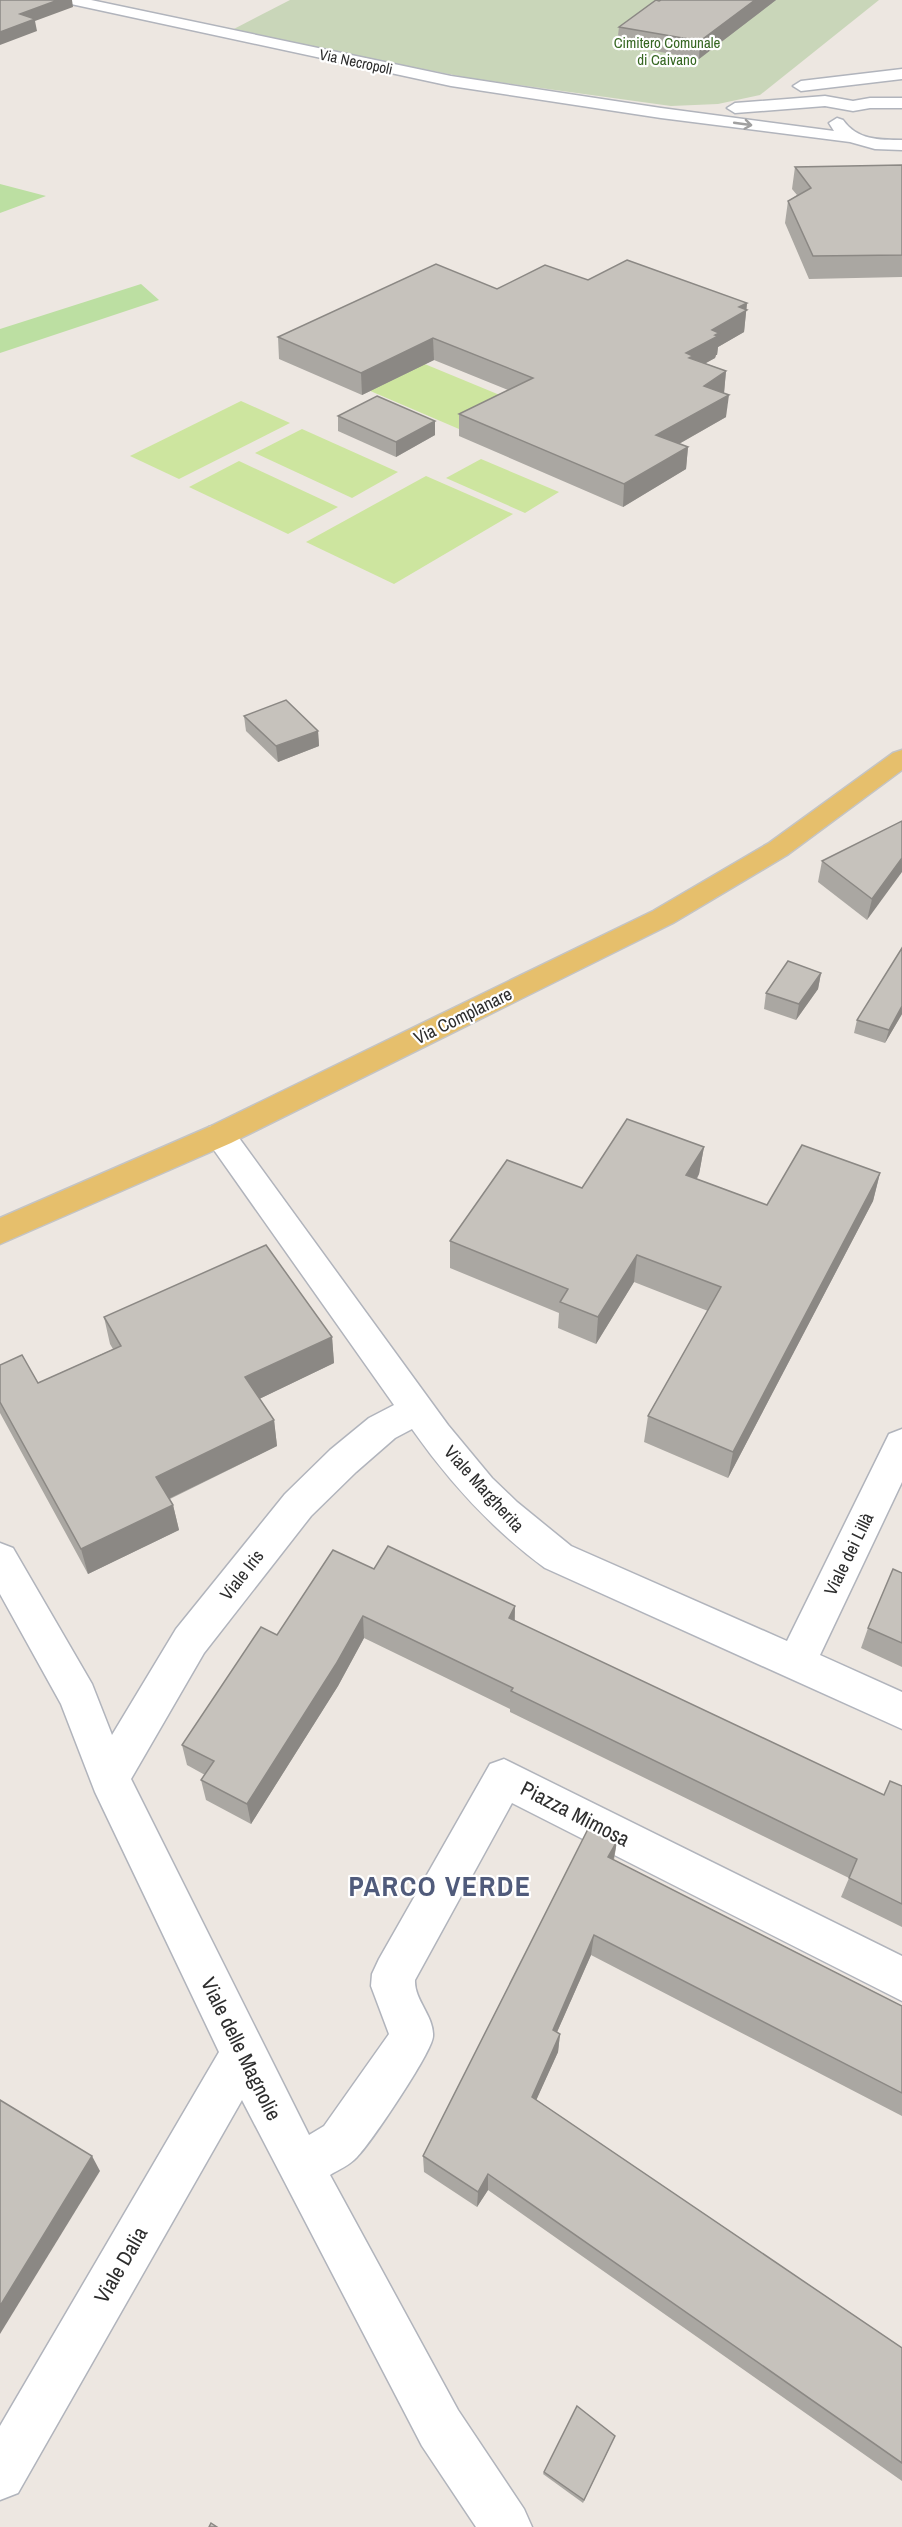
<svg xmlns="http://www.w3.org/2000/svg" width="902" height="2527" viewBox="0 0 902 2527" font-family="'Archivo Narrow',sans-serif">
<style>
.green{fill:#bcdfa2}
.cemetery{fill:#c9d6b9}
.pitch{fill:#cde59f}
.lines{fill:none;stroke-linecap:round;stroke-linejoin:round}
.minor-casing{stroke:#b1b4bc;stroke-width:3}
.major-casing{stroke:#c4c4c4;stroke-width:3}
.minor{fill:#fff;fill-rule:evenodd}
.major{fill:#e6bf6c;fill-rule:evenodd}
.wall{fill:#aaa7a2}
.shaded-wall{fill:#8b8884}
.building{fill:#c6c2bc;stroke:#8b8884;stroke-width:1.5}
.oneway{stroke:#a0a0a0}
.labels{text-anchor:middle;stroke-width:4.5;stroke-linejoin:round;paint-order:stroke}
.far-park-label{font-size:15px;fill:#356621;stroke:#fff}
.far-street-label{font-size:15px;fill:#2d2d2d;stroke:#fff}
.street-label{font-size:18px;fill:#2d2d2d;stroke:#fff}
.near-street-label{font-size:21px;fill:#2d2d2d;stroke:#fff}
.near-district-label{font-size:28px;font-weight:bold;letter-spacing:1.5px;fill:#505b7b;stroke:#fff}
</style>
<rect width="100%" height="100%" fill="#ede7e1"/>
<g class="green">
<polygon points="0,184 46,196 0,213"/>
<polygon points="141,284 159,300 0,353 0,329"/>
</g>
<polygon class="cemetery" points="290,0 879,0 760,95 718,104 671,106 469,78 230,31"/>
<g class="pitch">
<polygon points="415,360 526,406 473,435 361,387"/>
<polygon points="241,401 290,423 179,479 130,456"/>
<polygon points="302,429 398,472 352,498 255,453"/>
<polygon points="481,459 559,492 525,513 446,478"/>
<polygon points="239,461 338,507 288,534 189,487"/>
<polygon points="426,476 513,514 394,584 306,542"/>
</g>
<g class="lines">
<g class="minor-casing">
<g id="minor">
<path d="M64,0H91L451,76L661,108L834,131L829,123L837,118L843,120C857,140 879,140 902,140V150L875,149L850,142L661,118L451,86L71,4Z"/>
<polygon points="902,69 902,79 801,91 793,86 801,81"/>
<polygon points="825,96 853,101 870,98 902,98 902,108 870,108 853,111 825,106 735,113 727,108 735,103"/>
<path d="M220,1124L231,1127L448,1425L492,1478L517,1502L571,1546L787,1641L889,1434L902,1429V1482L820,1655L902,1692V1729L545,1568C492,1529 450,1483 412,1429L395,1438L356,1472L311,1516L204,1653L131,1779L309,2135L324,2126L389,2034L371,1986L372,1974L379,1959L490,1764L504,1759L902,1956V2001L512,1803L415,1980C414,2000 434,2016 433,2036C433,2051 370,2144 357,2157C350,2165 338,2170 330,2175L458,2410L524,2509L532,2527H476L422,2446L242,2100L18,2493L0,2500V2426L219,2052L95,1792L61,1704L0,1594V1543L13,1548L92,1684L112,1735L176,1629L285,1494L330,1450L369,1418L394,1405L209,1143L204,1135L209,1127Z"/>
</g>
</g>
<g class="major-casing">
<polygon id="major" points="902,750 902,770 787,855 673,923 231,1143 0,1244 0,1218 209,1127 653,911 769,843 893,753"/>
</g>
<use href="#minor" class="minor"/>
<use href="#major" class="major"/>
</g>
<g class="wall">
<polygon points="661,0 776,0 699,59 617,44 619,27"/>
<polygon points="902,165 902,277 809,279 785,223 788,201 797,195 792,189 795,167"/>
<polygon points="588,280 747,303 744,332 718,347 717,355 716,355 715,358 705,363 726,371 724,393 726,417 679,444 688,447 686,469 623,507 459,436 459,414 508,390 434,360 362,395 279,359 278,337 497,289"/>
<polygon points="338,416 435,435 396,457 338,431"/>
<polygon points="244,716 318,731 319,746 278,762 246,731"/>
<polygon points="902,821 867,920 818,882 822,861"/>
<polygon points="821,973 818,989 796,1020 764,1009 766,993"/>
<polygon points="902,1014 885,1043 854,1033 857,1020"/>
<polygon points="704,1147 699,1174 697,1179 767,1205 880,1173 873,1201 728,1478 644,1442 648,1416 708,1311 634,1282 596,1344 558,1328 559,1313 450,1268 450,1241 582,1188"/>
<polygon points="104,1317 332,1337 334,1363 259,1399 274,1420 277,1446 170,1499 173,1505 179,1530 88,1574 0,1413 0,1365 38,1383 113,1349 110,1344"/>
<polygon points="374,1569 515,1606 515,1621 884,1795 902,1786 902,1927 841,1897 849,1878 510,1712 510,1709 364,1638 338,1686 251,1824 206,1800 201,1780 205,1775 187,1765 182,1745 277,1635"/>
<polygon points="902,1573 902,1667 861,1648 868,1628"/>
<polygon points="617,1841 614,1860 902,2006 902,2116 591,1955 557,2032 560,2034 558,2052 536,2100 902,2348 902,2481 488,2190 477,2207 424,2172 423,2156"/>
<polygon points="615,2436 583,2503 543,2474 544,2472"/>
</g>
<g class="shaded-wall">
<polygon points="58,0 72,0 73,7 35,21 37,31 0,45 0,32 20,14"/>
<polygon points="755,0 776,0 699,59 700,41"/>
<polygon points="747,303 744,332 718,347 717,355 716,355 715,358 692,371 686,353 739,307"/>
<polygon points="433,338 434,360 362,395 361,373"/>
<polygon points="726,371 724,393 704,386"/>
<polygon points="729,395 726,417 654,458 656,435"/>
<polygon points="435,421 435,435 396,457 396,442"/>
<polygon points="688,447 686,469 623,507 624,484"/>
<polygon points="318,731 319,746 278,762 276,746"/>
<polygon points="902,858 902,872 867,920 872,899"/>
<polygon points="821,973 818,989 796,1020 799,1004"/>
<polygon points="902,1006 902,1014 885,1043 889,1030"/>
<polygon points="704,1147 699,1174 682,1202 686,1175"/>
<polygon points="880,1173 873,1201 728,1478 733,1452"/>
<polygon points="637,1255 634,1282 596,1344 598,1317"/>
<polygon points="332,1337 334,1363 249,1404 245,1377"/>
<polygon points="274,1420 277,1446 162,1502 156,1477"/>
<polygon points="173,1505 179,1530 88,1574 81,1549"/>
<polygon points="515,1606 514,1628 509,1618"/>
<polygon points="363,1616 364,1638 338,1686 251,1824 247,1804"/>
<polygon points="617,1841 613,1862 608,1857"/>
<polygon points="594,1935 591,1955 550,2048 553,2030"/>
<polygon points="560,2034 558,2052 530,2114 532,2097"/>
<polygon points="92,2156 100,2171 0,2334 0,2306"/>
<polygon points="488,2174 488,2190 477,2207 478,2192"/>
</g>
<g class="building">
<polygon points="0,0 58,0 20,14 35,19 0,32"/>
<polygon points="656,0 659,1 661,0 755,0 700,41 619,27"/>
<polygon points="902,165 902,255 813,256 788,201 811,188 795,167"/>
<polygon points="627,260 747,303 739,307 747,310 712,330 719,333 715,335 718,336 686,353 693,356 689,358 726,371 704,386 729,395 656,435 688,447 624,484 459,414 533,378 433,338 361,373 278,337 436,264 497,289 545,265 588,280"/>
<polygon points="377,396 435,421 396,442 338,416"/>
<polygon points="286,700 318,731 276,746 244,716"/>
<polygon points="902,821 902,858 872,899 822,861"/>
<polygon points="902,948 902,1006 889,1030 857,1020"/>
<polygon points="788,961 821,973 799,1004 766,993"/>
<polygon points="627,1119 704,1147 686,1175 767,1205 802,1145 880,1173 733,1452 648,1416 721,1287 637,1255 598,1317 560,1302 568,1289 450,1241 507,1160 582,1188"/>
<polygon points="266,1245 332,1337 245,1377 274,1420 156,1477 173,1505 81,1549 0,1402 0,1365 22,1355 38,1383 121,1346 104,1317"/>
<polygon points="388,1546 515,1606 509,1618 884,1795 890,1781 902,1786 902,1904 849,1878 857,1859 511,1691 513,1688 363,1616 336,1664 247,1804 201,1780 214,1761 182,1745 261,1627 277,1635 333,1550 374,1569"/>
<polygon points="893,1569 902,1573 902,1643 868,1628"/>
<polygon points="590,1825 617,1841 608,1857 902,2006 902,2093 594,1935 553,2030 560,2034 532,2097 902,2348 902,2463 488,2174 478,2192 423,2156"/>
<polygon points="0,2100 92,2156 0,2306"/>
<polygon points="577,2406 615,2436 584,2500 544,2472"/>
<polygon points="211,2523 217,2527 209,2527"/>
</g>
<defs><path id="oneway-shaft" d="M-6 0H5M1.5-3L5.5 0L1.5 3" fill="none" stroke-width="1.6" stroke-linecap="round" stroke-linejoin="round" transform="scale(1.5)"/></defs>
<use class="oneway" href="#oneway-shaft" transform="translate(743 124) rotate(8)"/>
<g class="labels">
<g class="far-park-label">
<text x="667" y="48">Cimitero Comunale<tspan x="667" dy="17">di Caivano</tspan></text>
</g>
<g class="far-street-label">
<text transform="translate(356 62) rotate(12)" y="5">Via Necropoli</text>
</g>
<g class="street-label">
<text transform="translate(463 1016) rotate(-26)" y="6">Via Complanare</text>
<text transform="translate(484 1489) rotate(48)" y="6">Viale Margherita</text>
<text transform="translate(849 1554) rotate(-64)" y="6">Viale dei Lillà</text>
<text transform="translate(242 1575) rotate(-52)" y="6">Viale Iris</text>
</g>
<g class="near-street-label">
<text transform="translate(575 1814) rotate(27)" y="7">Piazza Mimosa</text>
<text transform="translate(241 2049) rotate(64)" y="7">Viale delle Magnolie</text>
<text transform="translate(121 2265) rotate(-60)" y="7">Viale Dalia</text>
</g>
<g class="near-district-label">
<text x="440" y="1896">PARCO VERDE</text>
</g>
</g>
</svg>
